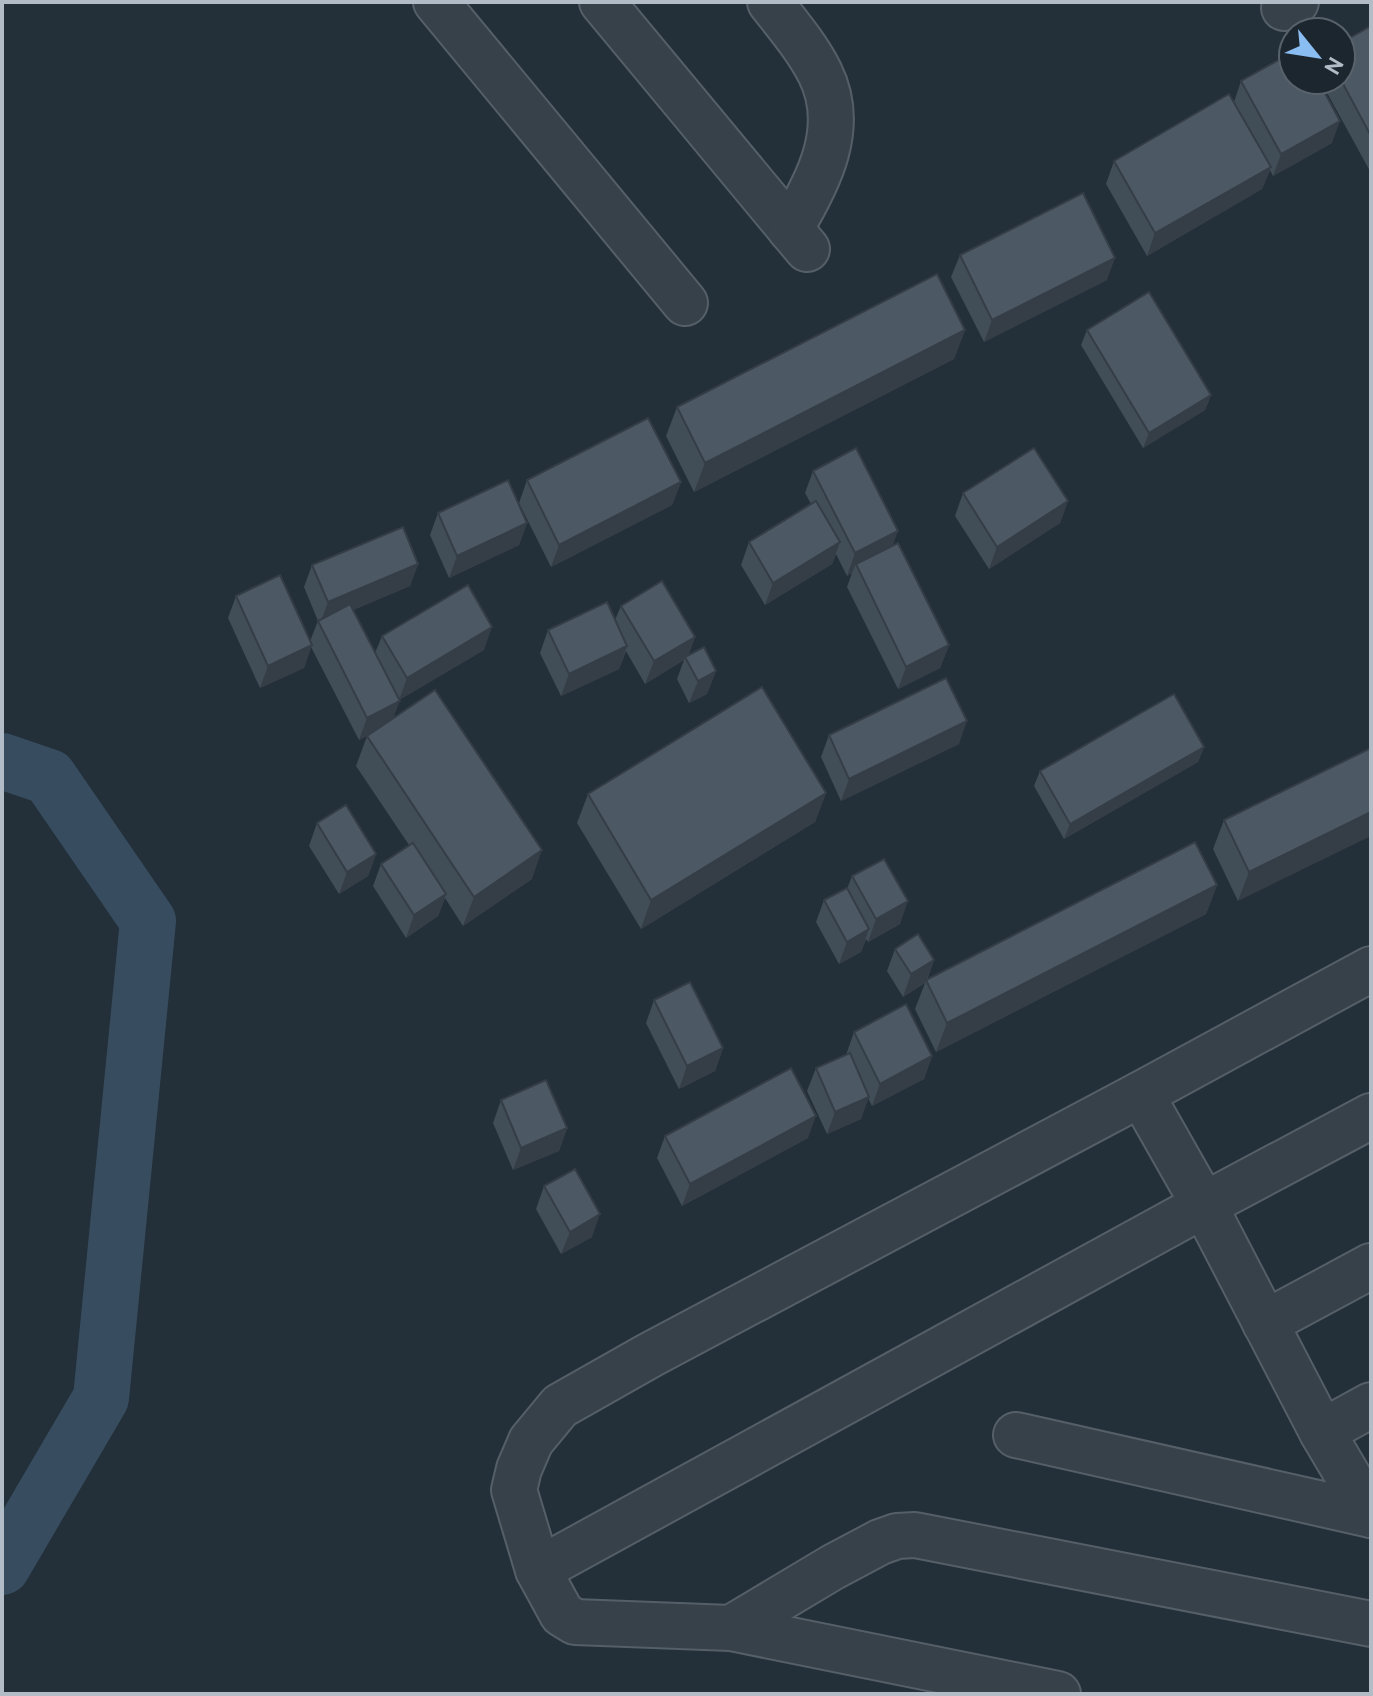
<svg xmlns="http://www.w3.org/2000/svg" width="1373" height="1696" viewBox="0 0 1373 1696" font-family="Overpass,sans-serif">
<style>
.lines{fill:none;stroke-linecap:round;stroke-linejoin:round}
.river{stroke:#374d5f;stroke-width:56}
.minor-casing{stroke:#555f68;stroke-width:48}
.minor{stroke:#37414a;stroke-width:44}
.wall{fill:#414d57}
.shaded-wall{fill:#353e47}
.building{fill:#4c5965;stroke:#353e47;stroke-width:2}
</style>
<rect width="100%" height="100%" fill="#232f39"/>
<g class="lines">
<polyline class="river" points="2,761 49,777 148,921 101,1398 2,1567"/>
<g class="minor-casing">
<g id="minor">
<polyline points="436,2 685,303"/>
<polyline points="602,2 807,249"/>
<path d="M770,2C787,24 807,47 820,73C847,127 819,181 790,229"/>
<polyline points="1284,8 1296,2"/>
<polyline points="1141,1094 1204,1205 1322,1432 1371,1515"/>
<polyline points="1265,1323 1371,1266"/>
<polyline points="1322,1432 1371,1405"/>
<polyline points="1016,1435 1371,1515"/>
<polyline points="538,1570 1204,1205 1371,1116"/>
<polyline points="731,1628 833,1567 880,1542 897,1536 915,1535 1371,1624"/>
<polyline points="1058,1694 731,1628 575,1622 562,1614 538,1570 514,1490 519,1469 531,1441 560,1406 650,1355 1141,1094 1371,969"/>
</g>
</g>
<use href="#minor" class="minor"/>
</g>
<g class="wall">
<polygon points="1371,26 1371,173 1320,80 1341,80"/>
<polygon points="1241,81 1332,143 1273,176 1270,170 1262,189 1147,256 1106,184 1114,161 1234,102"/>
<polygon points="960,255 1107,280 984,342 951,277"/>
<polygon points="965,330 954,359 694,492 666,436 677,407"/>
<polygon points="1087,330 1211,395 1205,410 1143,448 1081,345"/>
<polygon points="813,471 893,546 949,645 940,668 898,689 847,587 852,573 847,576 836,554 832,564 765,605 741,565 749,542 811,504 805,493"/>
<polygon points="527,480 681,482 672,505 551,567 519,503"/>
<polygon points="963,493 1068,501 1060,523 989,569 955,516"/>
<polygon points="438,513 527,523 519,545 449,578 430,535"/>
<polygon points="418,564 410,586 353,610 375,653 382,636 484,650 399,700 393,719 532,879 463,926 445,898 438,916 406,938 373,886 381,864 409,845 356,766 367,736 370,734 359,740 311,647 304,668 260,688 228,618 236,596 310,641 318,621 304,587 312,565"/>
<polygon points="621,606 695,637 688,656 716,671 707,694 689,703 677,679 684,660 645,684 626,651 619,669 561,696 540,653 548,630 615,620"/>
<polygon points="829,735 959,744 841,801 821,757"/>
<polygon points="1204,747 1198,762 1064,839 1034,786 1040,771"/>
<polygon points="1371,748 1238,901 1213,849 1224,820"/>
<polygon points="826,793 815,822 641,929 577,823 588,794"/>
<polygon points="317,823 376,854 368,876 339,894 309,846"/>
<polygon points="852,876 900,924 868,942 866,939 861,952 839,964 816,922 824,900 847,889"/>
<polygon points="1217,885 1206,914 936,1052 915,1009 925,983 903,997 887,971 895,949 934,960 927,980"/>
<polygon points="654,1000 723,1048 715,1071 679,1089 646,1023"/>
<polygon points="854,1032 932,1056 924,1079 872,1106 868,1098 861,1119 827,1134 807,1091 816,1068 846,1055"/>
<polygon points="501,1100 567,1128 559,1151 513,1170 493,1123"/>
<polygon points="665,1136 808,1138 682,1206 657,1158"/>
<polygon points="544,1186 592,1237 561,1254 536,1209"/>
</g>
<g class="shaded-wall">
<polygon points="1340,121 1332,143 1273,176 1281,154"/>
<polygon points="1271,167 1262,189 1147,256 1155,233"/>
<polygon points="1115,258 1107,280 984,342 992,320"/>
<polygon points="965,330 954,359 694,492 705,463"/>
<polygon points="1211,395 1205,410 1143,448 1149,433"/>
<polygon points="681,482 672,505 551,567 559,545"/>
<polygon points="1068,501 1060,523 989,569 997,547"/>
<polygon points="527,523 519,545 449,578 457,556"/>
<polygon points="898,531 890,553 856,564 852,573 847,576 855,553"/>
<polygon points="840,542 832,564 765,605 773,583"/>
<polygon points="418,564 410,586 320,624 328,602"/>
<polygon points="492,627 484,650 399,700 407,678"/>
<polygon points="695,637 687,659 685,657 684,660 645,684 654,661"/>
<polygon points="312,645 304,668 260,688 268,666"/>
<polygon points="949,645 940,668 898,689 906,667"/>
<polygon points="627,646 619,669 561,696 569,674"/>
<polygon points="716,671 707,694 689,703 698,681"/>
<polygon points="400,701 391,723 359,740 367,718"/>
<polygon points="967,721 959,744 841,801 849,779"/>
<polygon points="1204,747 1198,762 1064,839 1070,824"/>
<polygon points="826,793 815,822 641,929 651,900"/>
<polygon points="1371,812 1371,836 1238,901 1249,872"/>
<polygon points="542,850 532,879 463,926 474,897"/>
<polygon points="376,854 368,876 339,894 347,872"/>
<polygon points="1217,885 1206,914 936,1052 947,1023"/>
<polygon points="446,894 438,916 406,938 414,915"/>
<polygon points="908,901 900,924 868,942 876,919"/>
<polygon points="869,929 861,952 839,964 847,942"/>
<polygon points="934,960 926,981 926,980 925,983 903,997 911,974"/>
<polygon points="723,1048 715,1071 679,1089 687,1066"/>
<polygon points="932,1056 924,1079 872,1106 880,1084"/>
<polygon points="869,1097 861,1119 827,1134 835,1112"/>
<polygon points="816,1116 808,1138 682,1206 690,1184"/>
<polygon points="567,1128 559,1151 513,1170 521,1148"/>
<polygon points="600,1214 592,1237 561,1254 570,1232"/>
</g>
<g class="building">
<polygon points="1371,26 1371,136 1341,80 1341,43"/>
<polygon points="1293,52 1293,80 1318,80 1340,121 1281,154 1241,81"/>
<polygon points="1229,94 1271,167 1155,233 1114,161"/>
<polygon points="1083,193 1115,258 992,320 960,255"/>
<polygon points="937,274 965,330 705,463 677,407"/>
<polygon points="1149,292 1211,395 1149,433 1087,330"/>
<polygon points="648,418 681,482 559,545 527,480"/>
<polygon points="856,448 898,531 855,553 813,471"/>
<polygon points="1034,448 1068,501 997,547 963,493"/>
<polygon points="508,480 527,523 457,556 438,513"/>
<polygon points="816,501 840,542 773,583 749,542"/>
<polygon points="403,527 418,564 328,602 312,565"/>
<polygon points="898,543 949,645 906,667 856,564"/>
<polygon points="280,575 312,645 268,666 236,596"/>
<polygon points="662,581 695,637 654,661 621,606"/>
<polygon points="468,585 492,627 407,678 382,636"/>
<polygon points="607,602 627,646 569,674 548,630"/>
<polygon points="350,604 400,701 367,718 318,621"/>
<polygon points="704,647 716,671 698,681 685,657"/>
<polygon points="946,678 967,721 849,779 829,735"/>
<polygon points="762,687 826,793 651,900 588,794"/>
<polygon points="435,690 542,850 474,897 367,736"/>
<polygon points="1174,694 1204,747 1070,824 1040,771"/>
<polygon points="1371,748 1371,812 1249,872 1224,820"/>
<polygon points="346,805 376,854 347,872 317,823"/>
<polygon points="1195,842 1217,885 947,1023 926,980"/>
<polygon points="413,843 446,894 414,915 381,864"/>
<polygon points="884,859 908,901 876,919 852,876"/>
<polygon points="847,888 869,929 847,942 824,900"/>
<polygon points="918,934 934,960 911,974 895,949"/>
<polygon points="690,982 723,1048 687,1066 654,1000"/>
<polygon points="906,1004 932,1056 880,1084 854,1032"/>
<polygon points="850,1053 869,1097 835,1112 816,1068"/>
<polygon points="791,1068 816,1116 690,1184 665,1136"/>
<polygon points="546,1080 567,1128 521,1148 501,1100"/>
<polygon points="575,1169 600,1214 570,1232 544,1186"/>
</g>
<rect width="1373" height="1696" fill="none" stroke="#b2bcc6" stroke-width="8"/>
<g transform="translate(1317 56) rotate(120)"><circle r="38" fill="#1c262e" stroke="#58626b" stroke-width="2"/>
<path d="M0-6L14 30L0 20L-14 30Z" fill="#8abdf2"/>
<text y="-12" font-size="22" font-weight="bold" text-anchor="middle" fill="#b2bcc6">N</text>
</g>
</svg>
